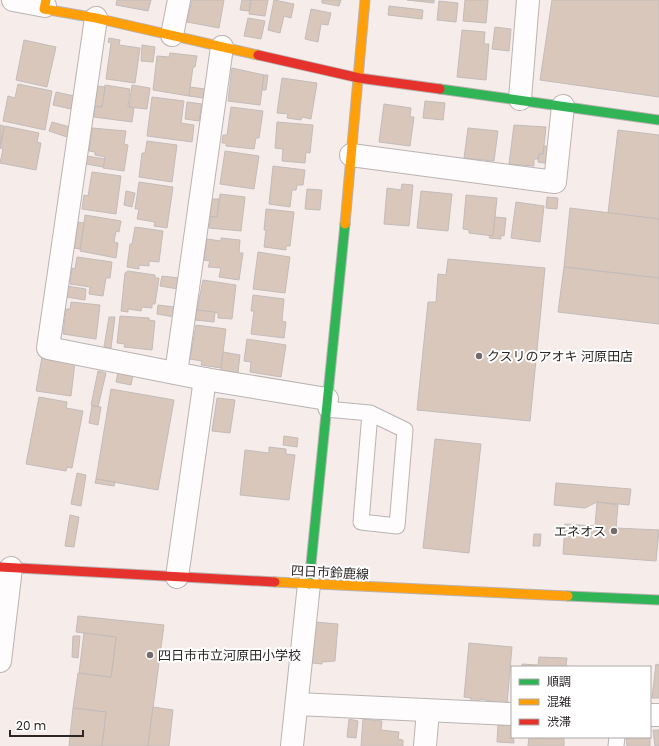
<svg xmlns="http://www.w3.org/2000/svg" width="659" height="746" viewBox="0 0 659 746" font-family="Poppins,'Noto Sans JP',sans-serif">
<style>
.building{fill:#d9c7bb;stroke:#c2bcba}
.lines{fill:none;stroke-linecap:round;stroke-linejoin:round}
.lane-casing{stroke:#bab3b2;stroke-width:17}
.street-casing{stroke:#bab3b2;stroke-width:24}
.fast-casing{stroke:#bab3b2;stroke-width:11}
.slow-casing{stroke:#bab3b2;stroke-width:11}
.jam-casing{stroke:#bab3b2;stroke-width:11}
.lane{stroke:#fefcfc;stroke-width:15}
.street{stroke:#fefcfc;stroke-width:22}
.fast{stroke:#30b455;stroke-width:9}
.slow{stroke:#ff9f0a;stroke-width:9}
.jam{stroke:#e5322d;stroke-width:9}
.poi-dot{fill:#736c6b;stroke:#fff;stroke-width:1.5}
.labels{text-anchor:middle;stroke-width:4;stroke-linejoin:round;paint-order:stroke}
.poi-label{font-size:13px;fill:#2c2726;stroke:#fff;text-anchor:start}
.street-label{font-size:13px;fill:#2c2726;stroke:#fff}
</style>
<rect width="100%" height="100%" fill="#f6edeb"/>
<g class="building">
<polygon points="117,0 151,0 148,11 116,5"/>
<polygon points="192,0 224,0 219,28 187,22"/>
<polygon points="242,0 251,0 249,11 240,10"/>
<polygon points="251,0 268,0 265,16 249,14"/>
<polygon points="274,0 294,4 291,18 284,16 280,33 268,30"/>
<polygon points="322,0 341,0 339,6 322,3"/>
<polygon points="407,0 434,0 434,3"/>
<polygon points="465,0 488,0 486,23 463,21"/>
<polygon points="552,0 659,0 659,97 540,80"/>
<polygon points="439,1 458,3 456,22 437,20"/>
<polygon points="389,6 423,10 422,19 388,15"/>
<polygon points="311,9 331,13 328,25 321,24 318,42 305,39"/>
<polygon points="248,18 265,21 261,39 244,36"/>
<polygon points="495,27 511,29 509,51 492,49"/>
<polygon points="462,30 485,32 484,44 489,44 486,80 457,77"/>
<polygon points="109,38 120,40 119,45 140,48 135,83 106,79 111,43 108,42"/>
<polygon points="24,40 56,47 47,87 16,80"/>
<polygon points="142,45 155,47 153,62 141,61"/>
<polygon points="170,53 197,56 195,67 193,67 189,96 153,90 157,56 169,57"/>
<polygon points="232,68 264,75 260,105 228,101"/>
<polygon points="264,75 268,75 266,90 262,90"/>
<polygon points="282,78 317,83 311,119 302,117 301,120 287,118 288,114 277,113"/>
<polygon points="18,84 52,91 45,130 3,121 8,96 15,98"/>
<polygon points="105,85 130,89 128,107 134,108 132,122 94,117 95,106 102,107"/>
<polygon points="132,85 150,88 147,109 129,107"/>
<polygon points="97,86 105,87 102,107 93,106"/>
<polygon points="190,87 205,89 203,98 189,96"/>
<polygon points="56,92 74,96 71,109 53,105"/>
<polygon points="152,97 184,101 181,123 194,125 192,142 147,136"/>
<polygon points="425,101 445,103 443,120 423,118"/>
<polygon points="187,102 202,104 199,121 185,119"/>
<polygon points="384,104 411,108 410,117 414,117 410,146 379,142"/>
<polygon points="231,107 263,111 259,138 256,138 254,149 226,146 226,143 222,143 223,135 227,135"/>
<polygon points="52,122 70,127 67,137 49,131"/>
<polygon points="277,122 313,125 310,153 306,152 305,163 282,161 283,149 275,148"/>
<polygon points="0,125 4,126 0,146"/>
<polygon points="514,125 546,127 543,154 539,154 538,159 534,159 534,166 509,164"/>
<polygon points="5,126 39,133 37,142 41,143 36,170 0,163 3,149 0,148"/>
<polygon points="92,128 126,131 124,144 128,145 124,171 103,168 105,157 95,155 95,152 89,151"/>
<polygon points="468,128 498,131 494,161 464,158"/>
<polygon points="618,130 659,135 659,219 608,213"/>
<polygon points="147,141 177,145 172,182 139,177 142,153 145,153"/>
<polygon points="544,146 553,147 551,164 538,162 539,154 543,154"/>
<polygon points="225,151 259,156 254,189 220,184"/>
<polygon points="87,156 105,159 103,167 86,164"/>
<polygon points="273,166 305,170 303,185 297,185 296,190 292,190 290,207 269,204"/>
<polygon points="92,172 121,176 116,214 82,209 84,195 88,196"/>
<polygon points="139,182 173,187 167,228 154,226 155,222 137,219 139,209 135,209"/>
<polygon points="402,184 413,185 409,226 384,224 387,188 401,190"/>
<polygon points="307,189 322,190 320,210 305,209"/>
<polygon points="126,191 135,193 132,207 124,205"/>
<polygon points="421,191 452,194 448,231 417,228"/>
<polygon points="220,194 245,197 241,231 209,228 211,216 217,217"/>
<polygon points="466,195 497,198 493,236 469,233 469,230 463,229"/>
<polygon points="547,197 558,198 557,209 546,208"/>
<polygon points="211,199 219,199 217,217 208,216"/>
<polygon points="516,202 544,206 540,242 511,238"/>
<polygon points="570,208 659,219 659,278 564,267"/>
<polygon points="266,209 294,212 290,246 286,246 286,250 264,247 266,230 264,230"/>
<polygon points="85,215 121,221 119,232 116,231 114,242 118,243 116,258 80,251"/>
<polygon points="495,217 506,218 504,236 501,235 501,239 489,238 490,235 493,236"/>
<polygon points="78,222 84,223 80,249 74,248"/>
<polygon points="135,227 163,231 159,262 149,261 149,266 139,265 139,269 127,267 130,244 132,244"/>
<polygon points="221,238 240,240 239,253 243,253 239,280 219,277 221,268 208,267 210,261 204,260 207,239 221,241"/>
<polygon points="258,252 290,257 285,293 253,289"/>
<polygon points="77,257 112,262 110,278 106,278 103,296 89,294 90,287 70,284 72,268 75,269"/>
<polygon points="448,259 545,268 530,421 417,410 428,302 436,302 438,274 446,275"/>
<polygon points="564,267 659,278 659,324 558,312"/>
<polygon points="128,271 155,275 155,278 159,278 155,304 152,304 152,308 142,307 141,311 128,309 128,312 121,311 125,273"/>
<polygon points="162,276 179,278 178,289 160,286"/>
<polygon points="203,280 236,285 232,319 218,318 218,313 197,310"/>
<polygon points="67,286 86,289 85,300 66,297"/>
<polygon points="253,295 284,299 282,321 286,322 284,338 251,334 254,311 251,311"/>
<polygon points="71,302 100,305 96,339 63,334 66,309 70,309"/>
<polygon points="158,305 175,307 174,317 157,314"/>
<polygon points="196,310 215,312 214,322 195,320"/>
<polygon points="120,316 149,318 149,320 155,321 152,350 124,347 125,344 117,343"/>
<polygon points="109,317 115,317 111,348 104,347"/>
<polygon points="196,325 226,329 221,368 201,365 202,361 190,359"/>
<polygon points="247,339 286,345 281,377 250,372 251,362 244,361"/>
<polygon points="223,352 240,355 238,373 221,370"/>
<polygon points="42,357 75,362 71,396 36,391"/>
<polygon points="98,371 106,373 98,407 91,405"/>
<polygon points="118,372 133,375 131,385 116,382"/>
<polygon points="111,389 174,400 158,490 96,479"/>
<polygon points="39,397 67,402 66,408 83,411 72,468 67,467 66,471 26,464"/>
<polygon points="217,398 235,400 230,433 212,431"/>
<polygon points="92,406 101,407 98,425 89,423"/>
<polygon points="284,436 298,438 297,447 283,445"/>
<polygon points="435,439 481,444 469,553 423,548"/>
<polygon points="269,447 286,449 286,454 295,455 289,500 240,495 245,450 269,453"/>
<polygon points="77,473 86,475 81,506 71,504"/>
<polygon points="96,479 115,482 114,486 95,483"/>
<polygon points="556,483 631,489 629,505 597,502 585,508 554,505"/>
<polygon points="597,502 618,505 616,528 659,530 656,561 563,554 565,524 595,526"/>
<polygon points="70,515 79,517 74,547 65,546"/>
<polygon points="534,534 541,534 540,546 533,546"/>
<polygon points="78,616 164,625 148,746 102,746 106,712 73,708 78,673 111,677 116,637 76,632"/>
<polygon points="315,622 338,624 335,661 322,662 322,664 312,663"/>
<polygon points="84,633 116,637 111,677 79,673"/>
<polygon points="73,636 80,636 78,658 72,657"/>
<polygon points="469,643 512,647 507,704 480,699 480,703 471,702 471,698 464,697"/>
<polygon points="539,657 567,658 566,666 577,667 522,667 522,664 538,665"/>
<polygon points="656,664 659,665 659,698 652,698"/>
<polygon points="153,707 173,710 169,746 148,746"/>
<polygon points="73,708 106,712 102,746 69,746"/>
<polygon points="349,719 358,721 356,738 347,737"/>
<polygon points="363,719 382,721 381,730 399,732 398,739 403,740 403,746 361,746"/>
<polygon points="498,725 512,725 514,743 497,742"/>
<polygon points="653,730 659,730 659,746 655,746"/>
<polygon points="529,737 564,737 564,746 528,746"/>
<polygon points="635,737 650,737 650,746 627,746 626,738"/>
</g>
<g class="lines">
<g class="lane-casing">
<g id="lane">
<polyline points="326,409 370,413 405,430 397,526 361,522 370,413"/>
<polyline points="616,746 617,737"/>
</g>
</g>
<g class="street-casing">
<g id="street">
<polyline points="13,0 45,6"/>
<polyline points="96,18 48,348 205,379 327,399"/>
<polyline points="172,35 179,0"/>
<polyline points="520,99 528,0"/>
<polyline points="351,155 555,182 563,106"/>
<polyline points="176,373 222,47"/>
<polyline points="177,577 205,379"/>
<polyline points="0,661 11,568"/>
<polyline points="297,704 512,714"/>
<polyline points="650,715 659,715"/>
<polyline points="292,746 309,584"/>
<polyline points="425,746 428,711"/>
</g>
</g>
<g class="fast-casing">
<g id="fast">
<polyline points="440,89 659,120"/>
<polyline points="309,584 345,224"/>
<polyline points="568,596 659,600"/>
</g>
</g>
<g class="slow-casing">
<g id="slow">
<polyline points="46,0 44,9 96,18 258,55"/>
<polyline points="345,224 365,0"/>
<polyline points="275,582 568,596"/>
</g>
</g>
<g class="jam-casing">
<g id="jam">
<polyline points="258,55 359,78 440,89"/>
<polyline points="0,567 275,582"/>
</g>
</g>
<use href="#lane" class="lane"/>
<use href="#street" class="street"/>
<use href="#fast" class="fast"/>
<use href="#slow" class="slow"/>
<use href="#jam" class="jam"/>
</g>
<g class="poi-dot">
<circle cx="479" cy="356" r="4"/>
<circle cx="614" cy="531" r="4"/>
<circle cx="150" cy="655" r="4"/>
</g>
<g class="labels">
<g class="poi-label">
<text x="487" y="361">クスリのアオキ 河原田店</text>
<text x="606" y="536" text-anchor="end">エネオス</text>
<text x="158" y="660">四日市市立河原田小学校</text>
</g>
<g class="street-label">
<text transform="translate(330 572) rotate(3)" y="5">四日市鈴鹿線</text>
</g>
</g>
<rect x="511" y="666" width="140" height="72" fill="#ffffff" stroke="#aba9a8"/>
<rect x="519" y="679" width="20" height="6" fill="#30b455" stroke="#aba9a8"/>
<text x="547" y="686" font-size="12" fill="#2c2726">順調</text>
<rect x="519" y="699" width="20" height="6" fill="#ff9f0a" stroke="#aba9a8"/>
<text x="547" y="706" font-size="12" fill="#2c2726">混雑</text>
<rect x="519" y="719" width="20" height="6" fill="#e5322d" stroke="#aba9a8"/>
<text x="547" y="726" font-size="12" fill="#2c2726">渋滞</text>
<path d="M10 730v6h73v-6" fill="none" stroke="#2c2726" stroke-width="2"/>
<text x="16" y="730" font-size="12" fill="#2c2726" stroke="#ffffff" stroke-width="3" paint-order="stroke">20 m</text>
</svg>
